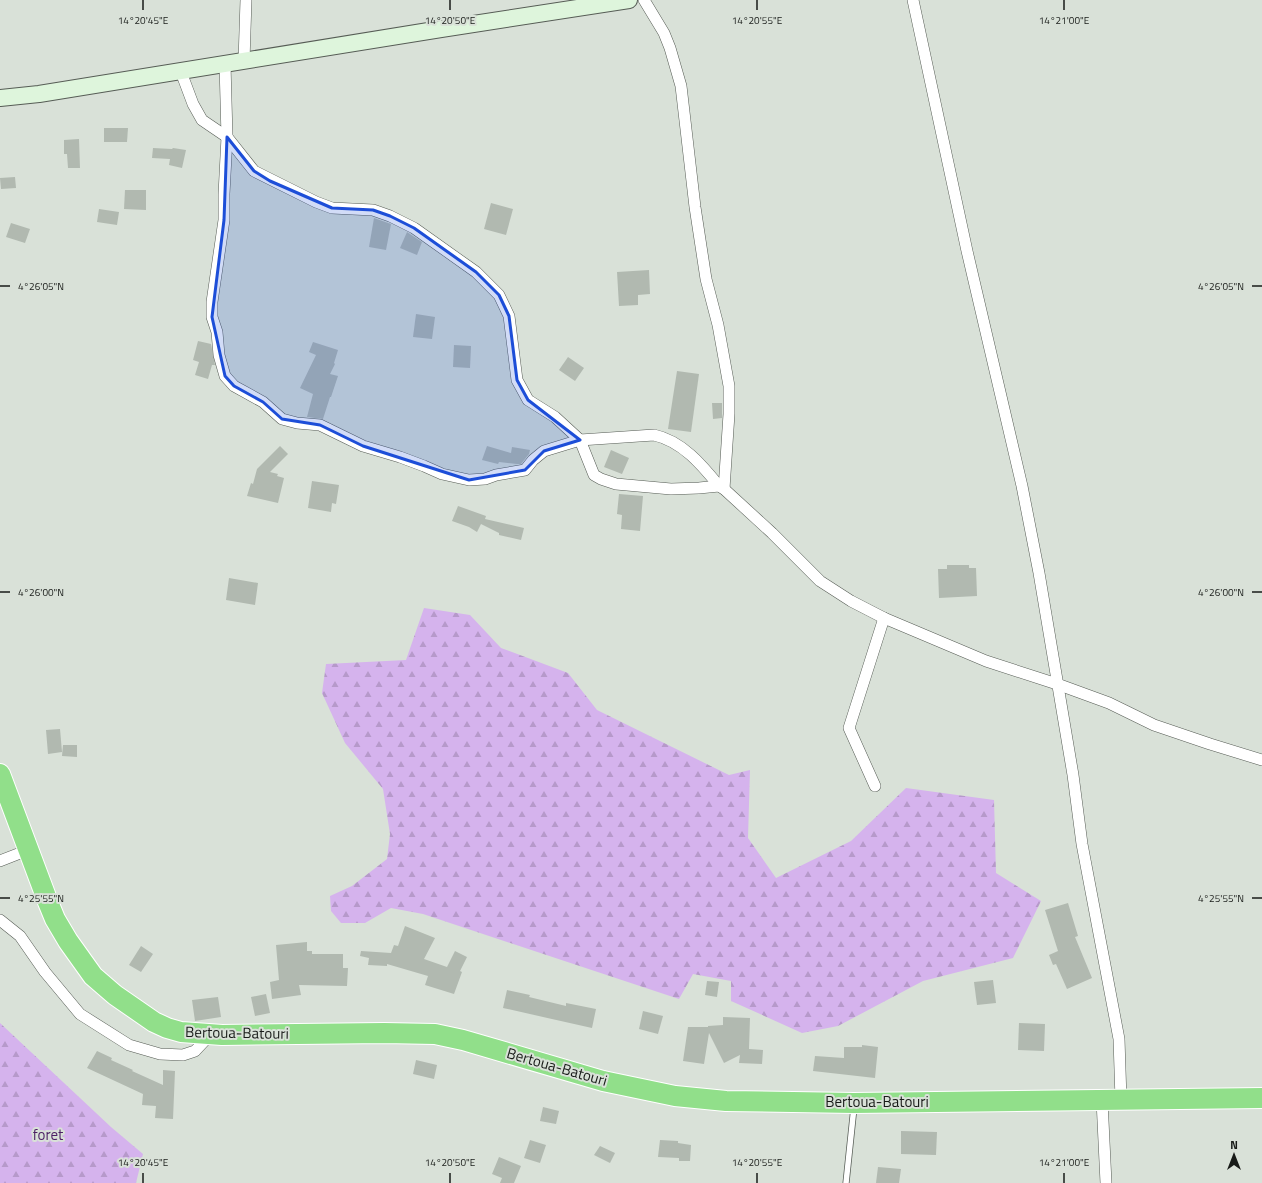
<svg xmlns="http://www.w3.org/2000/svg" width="1262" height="1183" viewBox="0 0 1262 1183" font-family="'Titillium Web',sans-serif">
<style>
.forest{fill:url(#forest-firs)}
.building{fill:#b1b9b0}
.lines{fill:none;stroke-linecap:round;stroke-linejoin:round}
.lane-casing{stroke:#565c55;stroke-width:7}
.street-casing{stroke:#565c55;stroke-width:12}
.secondary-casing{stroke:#565c55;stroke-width:18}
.highway-casing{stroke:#fff;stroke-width:22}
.lane{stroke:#fff;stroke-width:5.5}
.street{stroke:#fff;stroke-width:11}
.secondary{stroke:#def5dc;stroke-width:16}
.highway{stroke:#91df8a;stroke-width:20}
.marked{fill:#1d4ed8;fill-opacity:0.2;stroke:#1d4ed8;stroke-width:3;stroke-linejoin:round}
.ticks{fill:none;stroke:#181b18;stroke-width:1.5}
.labels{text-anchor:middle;stroke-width:4;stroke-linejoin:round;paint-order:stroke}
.street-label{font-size:15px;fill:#181b18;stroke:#d9e1d8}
.park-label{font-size:15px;fill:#4c1f65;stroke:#d9e1d8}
.ticks-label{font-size:10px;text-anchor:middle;fill:#181b18;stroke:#d9e1d8;stroke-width:4;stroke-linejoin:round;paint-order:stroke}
</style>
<defs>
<pattern id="forest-firs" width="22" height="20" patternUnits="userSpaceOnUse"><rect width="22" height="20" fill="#d5b3ed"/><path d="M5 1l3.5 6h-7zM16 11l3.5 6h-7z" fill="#b699ca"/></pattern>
</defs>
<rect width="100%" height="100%" fill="#d9e1d8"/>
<g class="forest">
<polygon points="424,608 470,615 501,648 568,673 597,710 729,775 750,770 748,838 776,878 851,841 906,788 994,800 996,873 1041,901 1013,958 923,981 838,1026 802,1033 731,1001 731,981 693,974 679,999 423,914 391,908 365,923 341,923 331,911 330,896 352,886 387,859 390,834 383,789 345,743 322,693 326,664 406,660"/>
<polygon points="0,1023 111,1127 143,1154 136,1183 0,1183"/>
</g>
<g class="building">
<polygon points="104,128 128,128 127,142 104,142"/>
<polygon points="79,139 80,168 68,168 67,154 64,154 64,140"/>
<polygon points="153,148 172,149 173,148 186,150 182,168 169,165 170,159 152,158"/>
<polygon points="15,177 16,188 1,189 0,178"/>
<polygon points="125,190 146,190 146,210 124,209"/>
<polygon points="491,203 513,209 506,235 484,229"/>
<polygon points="99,209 119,212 117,225 97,222"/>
<polygon points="374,218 391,224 386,250 369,247"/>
<polygon points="11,223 30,229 25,243 6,237"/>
<polygon points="407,232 422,242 417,255 400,248"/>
<polygon points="649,270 650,294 638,295 638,305 619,306 617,272"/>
<polygon points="416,314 435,317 432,339 413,337"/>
<polygon points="198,341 211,344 215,365 212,365 208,379 195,375 199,362 193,360"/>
<polygon points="313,342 338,350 334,363 335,364 330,374 338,376 331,397 330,397 323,419 307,417 313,394 300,388 316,355 309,352"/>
<polygon points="454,345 471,346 470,368 453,367"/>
<polygon points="568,357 584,368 575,381 559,370"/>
<polygon points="677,371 699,374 691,432 668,429"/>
<polygon points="712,403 722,403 722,418 713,419"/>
<polygon points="280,446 288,454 270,472 278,474 277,476 284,478 278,503 247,496 251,483 253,484 257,469"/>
<polygon points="487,446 511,453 512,447 530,450 529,454 521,464 517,464 499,462 498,464 482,460"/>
<polygon points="611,450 629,458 622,474 604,467"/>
<polygon points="312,481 339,485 336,504 332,503 331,512 308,508"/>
<polygon points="619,494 643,496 640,531 621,529 622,515 617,514"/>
<polygon points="458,506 486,516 485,519 524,528 521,540 499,535 499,533 481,524 477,532 469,527 452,521"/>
<polygon points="947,565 969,565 969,568 976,568 977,596 939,598 938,569 947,569"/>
<polygon points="229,578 258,583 255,605 226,600"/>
<polygon points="60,729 62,752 48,754 46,730"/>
<polygon points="63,745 77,745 77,757 62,756"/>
<polygon points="1068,903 1078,936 1075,937 1092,978 1067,989 1056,964 1053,965 1049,955 1058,951 1045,910"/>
<polygon points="405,926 435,938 424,959 447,967 455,951 467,957 460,971 462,972 454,994 425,985 428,976 387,964 387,966 368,965 369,958 360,956 361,951 391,953 394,945 398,946"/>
<polygon points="307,942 307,951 312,951 312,954 343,954 343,968 348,968 347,986 299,985 301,995 272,999 270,982 279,980 276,945"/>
<polygon points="141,946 153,954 141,972 129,965"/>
<polygon points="993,980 996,1003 977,1005 974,982"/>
<polygon points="707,981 719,982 717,997 705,995"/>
<polygon points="507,990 530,995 529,997 566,1006 566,1003 596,1009 592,1028 503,1008"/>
<polygon points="266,994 270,1013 255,1016 251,997"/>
<polygon points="218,997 221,1017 195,1021 192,1000"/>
<polygon points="643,1011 663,1016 658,1034 639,1029"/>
<polygon points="723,1017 750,1018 749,1049 763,1050 762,1064 739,1063 740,1055 724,1063 709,1033 704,1064 683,1061 688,1027 708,1027 708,1026 723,1025"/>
<polygon points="1019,1023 1045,1024 1044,1051 1018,1050"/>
<polygon points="862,1045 878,1047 875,1078 813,1071 815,1056 844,1058 844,1047 862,1047"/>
<polygon points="97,1051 112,1058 111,1060 133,1070 132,1071 163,1085 163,1070 175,1071 173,1119 155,1118 156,1106 142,1105 143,1094 87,1068"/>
<polygon points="416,1060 437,1065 434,1079 413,1074"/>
<polygon points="543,1107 559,1111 556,1124 540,1121"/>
<polygon points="901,1131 937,1132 936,1155 901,1154"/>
<polygon points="530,1140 546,1145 540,1163 524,1158"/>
<polygon points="660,1140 678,1141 678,1143 691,1145 690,1161 679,1161 679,1158 658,1157"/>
<polygon points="600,1146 615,1153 610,1163 594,1155"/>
<polygon points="499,1157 521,1166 514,1183 500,1183 502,1178 492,1174"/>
<polygon points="878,1167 901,1169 899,1183 876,1183"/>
</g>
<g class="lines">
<g class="lane-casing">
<polyline id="lane" points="846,1183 854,1107"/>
</g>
<g class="street-casing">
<g id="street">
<polyline points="644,0 664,33 670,48 681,86 695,207 706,279 718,325 729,386 729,414 724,489"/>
<polyline points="913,0 967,251 1022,486 1039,573 1073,775 1082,844 1119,1039 1121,1100"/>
<polyline points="244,61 246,0"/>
<path d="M225,64L227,137L224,194V220L212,302V317L217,332L219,355L225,376L234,386L263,402L282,419L297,423L320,425L363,446L400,457L424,466L442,474L469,480L485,479L496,475L525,470L533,460L544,451L580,440L654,435C682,441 702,465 719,486"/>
<polyline points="181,72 193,104 202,120 227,137 254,171 316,202 332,208 373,210 390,216 414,228 476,272 499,295 509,316 517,380 528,400 555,417 580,440 594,475 601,479 616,484 671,489 699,488 719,486 724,489 772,533 820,581 851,601 884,618 986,661 1057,684 1109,703 1154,725 1210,744 1262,760"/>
<polyline points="875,786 849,728 884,618"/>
<polyline points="0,861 28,850"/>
<polyline points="0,920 20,936 45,972 80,1014 129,1045 160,1054 183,1055 195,1051 210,1035"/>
<polyline points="1102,1100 1106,1183"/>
</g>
</g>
<g class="secondary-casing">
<polyline id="secondary" points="0,98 39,94 441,29 629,0"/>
</g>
<g class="highway-casing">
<polyline id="highway" points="0,774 48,902 55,919 68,941 93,976 115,995 154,1022 167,1028 181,1032 222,1035 384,1033 435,1034 463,1040 603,1081 675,1096 726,1101 854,1103 1262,1098"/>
</g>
<use href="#lane" class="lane"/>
<use href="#street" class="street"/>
<use href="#secondary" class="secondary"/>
<use href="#highway" class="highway"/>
</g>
<path class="marked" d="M227,137L254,171L270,181L332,208L373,210L390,216L414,228L476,272L499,295L509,316L517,380L528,400L580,440L544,451L525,470L469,480L363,446L320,425L282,419L263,402L234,386L225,376L212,317L224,220Z"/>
<path class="ticks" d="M143,0V10M450,0V10M757,0V10M1064,0V10M0,286H10M1252,286H1262M0,592H10M1252,592H1262M0,898H10M1252,898H1262M143,1173V1183M450,1173V1183M757,1173V1183M1064,1173V1183"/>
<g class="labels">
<g class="street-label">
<text transform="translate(237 1033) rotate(1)" y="5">Bertoua-Batouri</text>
<text transform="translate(557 1067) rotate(16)" y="5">Bertoua-Batouri</text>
<text x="877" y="1107">Bertoua-Batouri</text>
</g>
<g class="park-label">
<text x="48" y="1140">foret</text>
</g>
</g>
<g class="ticks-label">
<text x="143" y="24">14°20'45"E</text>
<text x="450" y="24">14°20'50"E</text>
<text x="757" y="24">14°20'55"E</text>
<text x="1064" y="24">14°21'00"E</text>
<text x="41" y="290">4°26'05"N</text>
<text x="1221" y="290">4°26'05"N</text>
<text x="41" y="596">4°26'00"N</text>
<text x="1221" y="596">4°26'00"N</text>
<text x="41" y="902">4°25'55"N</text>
<text x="1221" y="902">4°25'55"N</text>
<text x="143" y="1166">14°20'45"E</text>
<text x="450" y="1166">14°20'50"E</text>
<text x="757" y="1166">14°20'55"E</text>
<text x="1064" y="1166">14°21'00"E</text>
</g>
<g transform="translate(1234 1155)" stroke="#d9e1d8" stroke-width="3" paint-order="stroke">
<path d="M0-3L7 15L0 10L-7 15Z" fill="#181b18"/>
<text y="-6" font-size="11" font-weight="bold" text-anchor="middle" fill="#181b18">N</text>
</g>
</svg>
